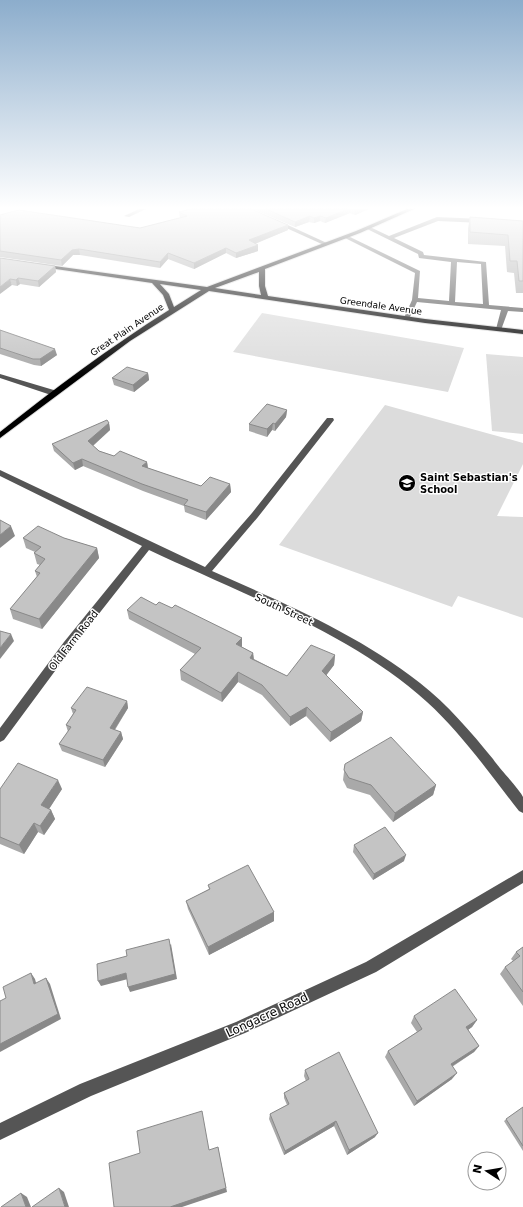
<svg xmlns="http://www.w3.org/2000/svg" width="523" height="1207" viewBox="0 0 523 1207" font-family="'DejaVu Sans',sans-serif">
<style>
.green{fill:#dcdcdc}
.lines{fill:none;stroke-linecap:round;stroke-linejoin:round}
.major-casing{stroke:#dbdbdb;stroke-width:2}
.minor{fill:#555;fill-rule:evenodd}
.major{fill:#000;fill-rule:evenodd}
.wall{fill:#a9a9a9}
.shaded-wall{fill:#898989}
.building{fill:#c4c4c4;stroke:#898989}
.labels{text-anchor:middle;stroke-width:3;stroke-linejoin:round;paint-order:stroke}
.far-street-label{font-size:9px;fill:#000;stroke:#fff}
.poi-label{font-size:10px;font-weight:bold;fill:#000;stroke:#fff;text-anchor:start}
.street-label{font-size:10px;fill:#000;stroke:#fff}
.near-street-label{font-size:12px;fill:#000;stroke:#fff}
</style>
<rect width="100%" height="100%" fill="#fff"/>
<g class="green">
<polygon points="262,313 464,348 448,392 233,352"/>
<polygon points="486,354 523,357 523,434 492,431"/>
<polygon points="385,405 523,443 523,464 497,516 523,517 523,618 458,596 452,607 279,545"/>
</g>
<g class="lines">
<g class="major-casing">
<path id="major" d="M407,209H414L360,233L265,269V286L268,296L425,319L523,330V334L425,323L209,291L130,341L0,438V432C54,389 110,347 169,310L163,295L152,283L42,267L40,266V264L207,287L356,231ZM259,272V286L261,295L215,288ZM160,284L201,290L174,307L169,294Z"/>
</g>
<g class="minor">
<polygon points="139,209 146,209 129,217 124,216"/>
<path d="M437,217L483,219L486,221L483,223L438,221L394,238L423,252L424,255L486,262L489,305L523,308V312L508,311L501,330L496,329L501,310L417,302L409,319H405L404,318L412,300L415,273L343,237L348,236L420,271L418,298L449,301L451,262L419,258L418,254L365,228L370,227L389,236ZM457,262L481,264L483,304L455,302Z"/>
<polygon points="273,220 277,220 329,244 324,245 273,222"/>
<polygon points="0,374 57,391 58,393 57,395 51,395 0,378"/>
<path d="M327,418H333L334,420L258,517L212,571C284,603 358,634 420,683C448,705 471,732 493,759C498,767 521,791 523,797C523,801 523,808 523,813L519,811C490,774 462,734 427,702C353,634 240,593 149,550L72,648L4,740L0,742V728L64,642L142,546L0,476V470L205,567L252,513Z"/>
<polygon points="523,870 523,883 376,972 245,1033 91,1096 0,1140 0,1123 80,1084 236,1022 366,962"/>
</g>
<use href="#major" class="major"/>
</g>
<g class="wall">
<polygon points="189,209 251,209 288,230 255,244 258,251 236,258 226,253 194,269 168,259 160,268 80,255 73,255 62,266 0,257 0,215 140,228 180,218 179,212"/>
<polygon points="253,209 369,209 355,215 350,213 325,223 320,221 314,223 309,222 295,227"/>
<polygon points="470,217 523,221 523,293 516,293 514,273 507,272 505,246 468,244 468,228"/>
<polygon points="0,258 55,266 56,272 39,287 20,284 17,286 12,285"/>
<polygon points="0,330 57,355 41,366 34,365 0,354"/>
<polygon points="148,373 149,380 134,392 114,385 112,378"/>
<polygon points="287,410 286,417 275,431 272,430 267,437 249,431 249,424"/>
<polygon points="109,423 110,430 93,446 99,451 114,456 147,462 148,468 201,486 230,484 231,492 206,520 185,512 184,506 143,491 83,466 75,470 54,451 52,444"/>
<polygon points="23,538 64,538 97,548 99,558 42,629 13,619 10,609 37,577 35,571 40,565 37,564 34,553 35,552 26,548"/>
<polygon points="156,605 172,608 242,638 242,647 253,653 254,659 287,676 335,655 334,665 326,675 363,712 361,721 330,742 306,716 290,726 262,695 238,682 222,702 181,680 180,670 195,654 129,619 127,610"/>
<polygon points="127,701 128,708 115,730 121,732 123,739 105,767 62,751 59,744 68,732 66,725 73,714 71,708"/>
<polygon points="345,764 436,785 433,795 393,822 370,795 347,788 343,780"/>
<polygon points="0,789 62,789 49,809 51,810 55,819 44,835 38,832 24,854 0,844"/>
<polygon points="354,845 404,861 373,880 353,852"/>
<polygon points="208,885 274,912 274,921 209,955 188,909 186,901 209,889"/>
<polygon points="523,947 523,1006 500,974 505,967 513,961 511,959 516,952"/>
<polygon points="414,1016 477,1020 472,1027 468,1030 479,1046 474,1052 452,1067 452,1079 414,1106 385,1057 388,1051 417,1032 411,1023"/>
<polygon points="305,1070 375,1137 347,1155 334,1126 284,1155 269,1119 270,1114 287,1105 284,1098 284,1093 306,1081 304,1076"/>
<polygon points="523,1107 523,1151 504,1121"/>
</g>
<g class="shaded-wall">
<polygon points="348,209 350,209 350,213 325,223 326,218"/>
<polygon points="357,209 369,209 355,215 355,210"/>
<polygon points="310,216 309,222 295,227 295,222"/>
<polygon points="320,216 320,221 314,223 314,218"/>
<polygon points="288,225 288,230 249,246 249,240"/>
<polygon points="258,245 258,251 236,258 236,253"/>
<polygon points="226,248 226,253 194,269 194,263"/>
<polygon points="79,249 80,255 73,255 62,266 61,260 72,250"/>
<polygon points="168,253 168,259 160,268 160,262"/>
<polygon points="55,266 56,272 39,287 38,281"/>
<polygon points="18,278 20,284 17,286 16,280"/>
<polygon points="10,279 12,285 0,294 0,287"/>
<polygon points="55,349 57,355 41,366 40,359"/>
<polygon points="148,373 149,380 134,392 133,385"/>
<polygon points="287,410 286,417 275,431 275,424"/>
<polygon points="109,423 110,430 89,449 88,441"/>
<polygon points="273,423 272,430 267,437 267,429"/>
<polygon points="82,459 83,466 75,470 73,463"/>
<polygon points="147,462 148,469 142,466"/>
<polygon points="230,484 231,492 206,520 206,512"/>
<polygon points="11,526 15,536 0,548 0,535"/>
<polygon points="97,548 99,558 42,629 39,619"/>
<polygon points="11,634 14,641 0,659 0,648"/>
<polygon points="242,638 242,647 236,644"/>
<polygon points="253,653 254,662 250,658"/>
<polygon points="335,655 334,665 322,681 322,671"/>
<polygon points="238,672 238,682 222,702 221,693"/>
<polygon points="127,701 128,708 111,735 110,728"/>
<polygon points="307,707 306,716 290,726 290,717"/>
<polygon points="363,712 361,721 330,742 331,732"/>
<polygon points="121,732 123,739 105,767 103,760"/>
<polygon points="58,780 62,789 45,815 41,805"/>
<polygon points="436,785 433,795 393,822 395,813"/>
<polygon points="51,810 55,819 44,835 40,826"/>
<polygon points="34,823 38,832 24,854 19,845"/>
<polygon points="406,855 404,861 373,880 374,874"/>
<polygon points="274,912 274,921 209,955 208,947"/>
<polygon points="171,944 177,979 130,992 128,987"/>
<polygon points="31,973 35,979 38,990 34,984"/>
<polygon points="126,973 128,979 101,986 98,981"/>
<polygon points="46,978 50,984 61,1019 0,1052 0,1044"/>
<polygon points="477,1020 472,1027 462,1034 466,1027"/>
<polygon points="479,1046 474,1052 446,1070 451,1064"/>
<polygon points="457,1073 452,1079 414,1106 417,1101"/>
<polygon points="336,1121 334,1126 284,1155 285,1151"/>
<polygon points="378,1133 375,1137 347,1155 349,1150"/>
<polygon points="218,1147 227,1192 182,1207 170,1207"/>
<polygon points="59,1188 64,1192 69,1207 65,1207"/>
<polygon points="21,1193 27,1197 31,1207 26,1207"/>
</g>
<g class="building">
<polygon points="191,209 251,209 288,225 249,240 258,245 236,253 226,248 194,263 168,253 160,262 79,249 72,250 61,260 0,251 0,215 19,210 140,228 187,216 179,212"/>
<polygon points="266,209 348,209 326,218 320,216 314,218 310,216 295,222"/>
<polygon points="470,217 523,221 523,281 519,281 517,261 510,261 508,235 470,232"/>
<polygon points="0,258 55,266 38,281 18,278 16,280 10,279 0,287"/>
<polygon points="0,330 55,349 40,359 33,359 0,348"/>
<polygon points="127,367 148,373 133,385 112,378"/>
<polygon points="267,404 287,410 275,424 273,423 267,429 249,424"/>
<polygon points="107,420 109,423 88,441 99,451 114,456 120,451 147,462 142,466 201,486 210,477 230,484 206,512 184,505 188,500 142,484 82,459 73,463 52,444"/>
<polygon points="0,520 11,526 0,535"/>
<polygon points="38,526 64,538 97,548 39,619 10,609 40,573 35,571 45,559 34,553 41,547 23,538"/>
<polygon points="141,597 156,605 159,602 172,608 175,605 242,638 236,644 253,653 250,658 287,676 311,645 335,655 322,671 363,712 331,732 307,707 290,717 262,685 238,672 221,693 180,670 201,648 127,610"/>
<polygon points="0,631 11,634 0,648"/>
<polygon points="87,687 127,701 110,728 121,732 103,760 59,744 71,727 66,725 76,710 71,708"/>
<polygon points="391,737 436,785 395,813 371,785 349,778 344,770 345,764"/>
<polygon points="18,763 58,780 41,805 51,810 40,826 34,823 19,845 0,837 0,789"/>
<polygon points="385,827 406,855 374,874 354,845"/>
<polygon points="248,865 274,912 208,947 186,901 210,889 208,885"/>
<polygon points="169,939 175,974 128,987 126,973 98,981 97,964 127,956 126,950"/>
<polygon points="523,947 523,992 505,967 520,956 516,952"/>
<polygon points="31,973 34,984 46,978 58,1014 0,1044 0,1001 6,998 3,987"/>
<polygon points="455,989 477,1020 466,1027 479,1046 451,1064 457,1073 417,1101 388,1051 422,1029 414,1016"/>
<polygon points="339,1052 378,1133 349,1150 336,1121 285,1151 270,1114 289,1104 284,1093 309,1079 305,1070"/>
<polygon points="523,1107 523,1146 506,1119"/>
<polygon points="202,1111 209,1150 218,1147 226,1188 170,1207 114,1207 109,1163 140,1153 137,1131"/>
<polygon points="59,1188 65,1207 32,1207"/>
<polygon points="21,1193 26,1207 1,1207"/>
</g>
<linearGradient id="sky" x2="0" y2="1"><stop stop-color="#8cadcc"/><stop offset="0.55" stop-color="#fff"/><stop offset="1" stop-color="#fff" stop-opacity="0"/></linearGradient>
<rect width="523" height="378" fill="url(#sky)"/>
<defs>
<g id="school-disc" transform="scale(0.9)"><circle r="9.5" fill="#000" stroke="#fff"/><path d="M0-5L7-2L0 1L-7-2ZM-4 1L0 2.5L4 1V4Q0 6-4 4Z" fill="#fff"/></g>
</defs>
<g fill-rule="evenodd">
<use href="#school-disc" x="407" y="483"/>
</g>
<g class="labels">
<g class="far-street-label">
<text transform="translate(381 306) rotate(8)" y="3">Greendale Avenue</text>
<text transform="translate(127 330) rotate(-34)" y="3">Great Plain Avenue</text>
</g>
<g class="poi-label">
<text x="420" y="481">Saint Sebastian's<tspan x="420" dy="12">School</tspan></text>
</g>
<g class="street-label">
<text transform="translate(284 609) rotate(25)" y="4">South Street</text>
<text transform="translate(73 640) rotate(-52)" y="4">Old Farm Road</text>
</g>
<g class="near-street-label">
<text transform="translate(267 1015) rotate(-25)" y="4">Longacre Road</text>
</g>
</g>
<g transform="translate(487 1171) rotate(282)"><circle r="19" fill="#ffffff" stroke="#999999"/>
<path d="M0-3L7 15L0 10L-7 15Z" fill="#000000"/>
<text y="-6" font-size="11" font-weight="bold" text-anchor="middle" fill="#000000">N</text>
</g>
</svg>
